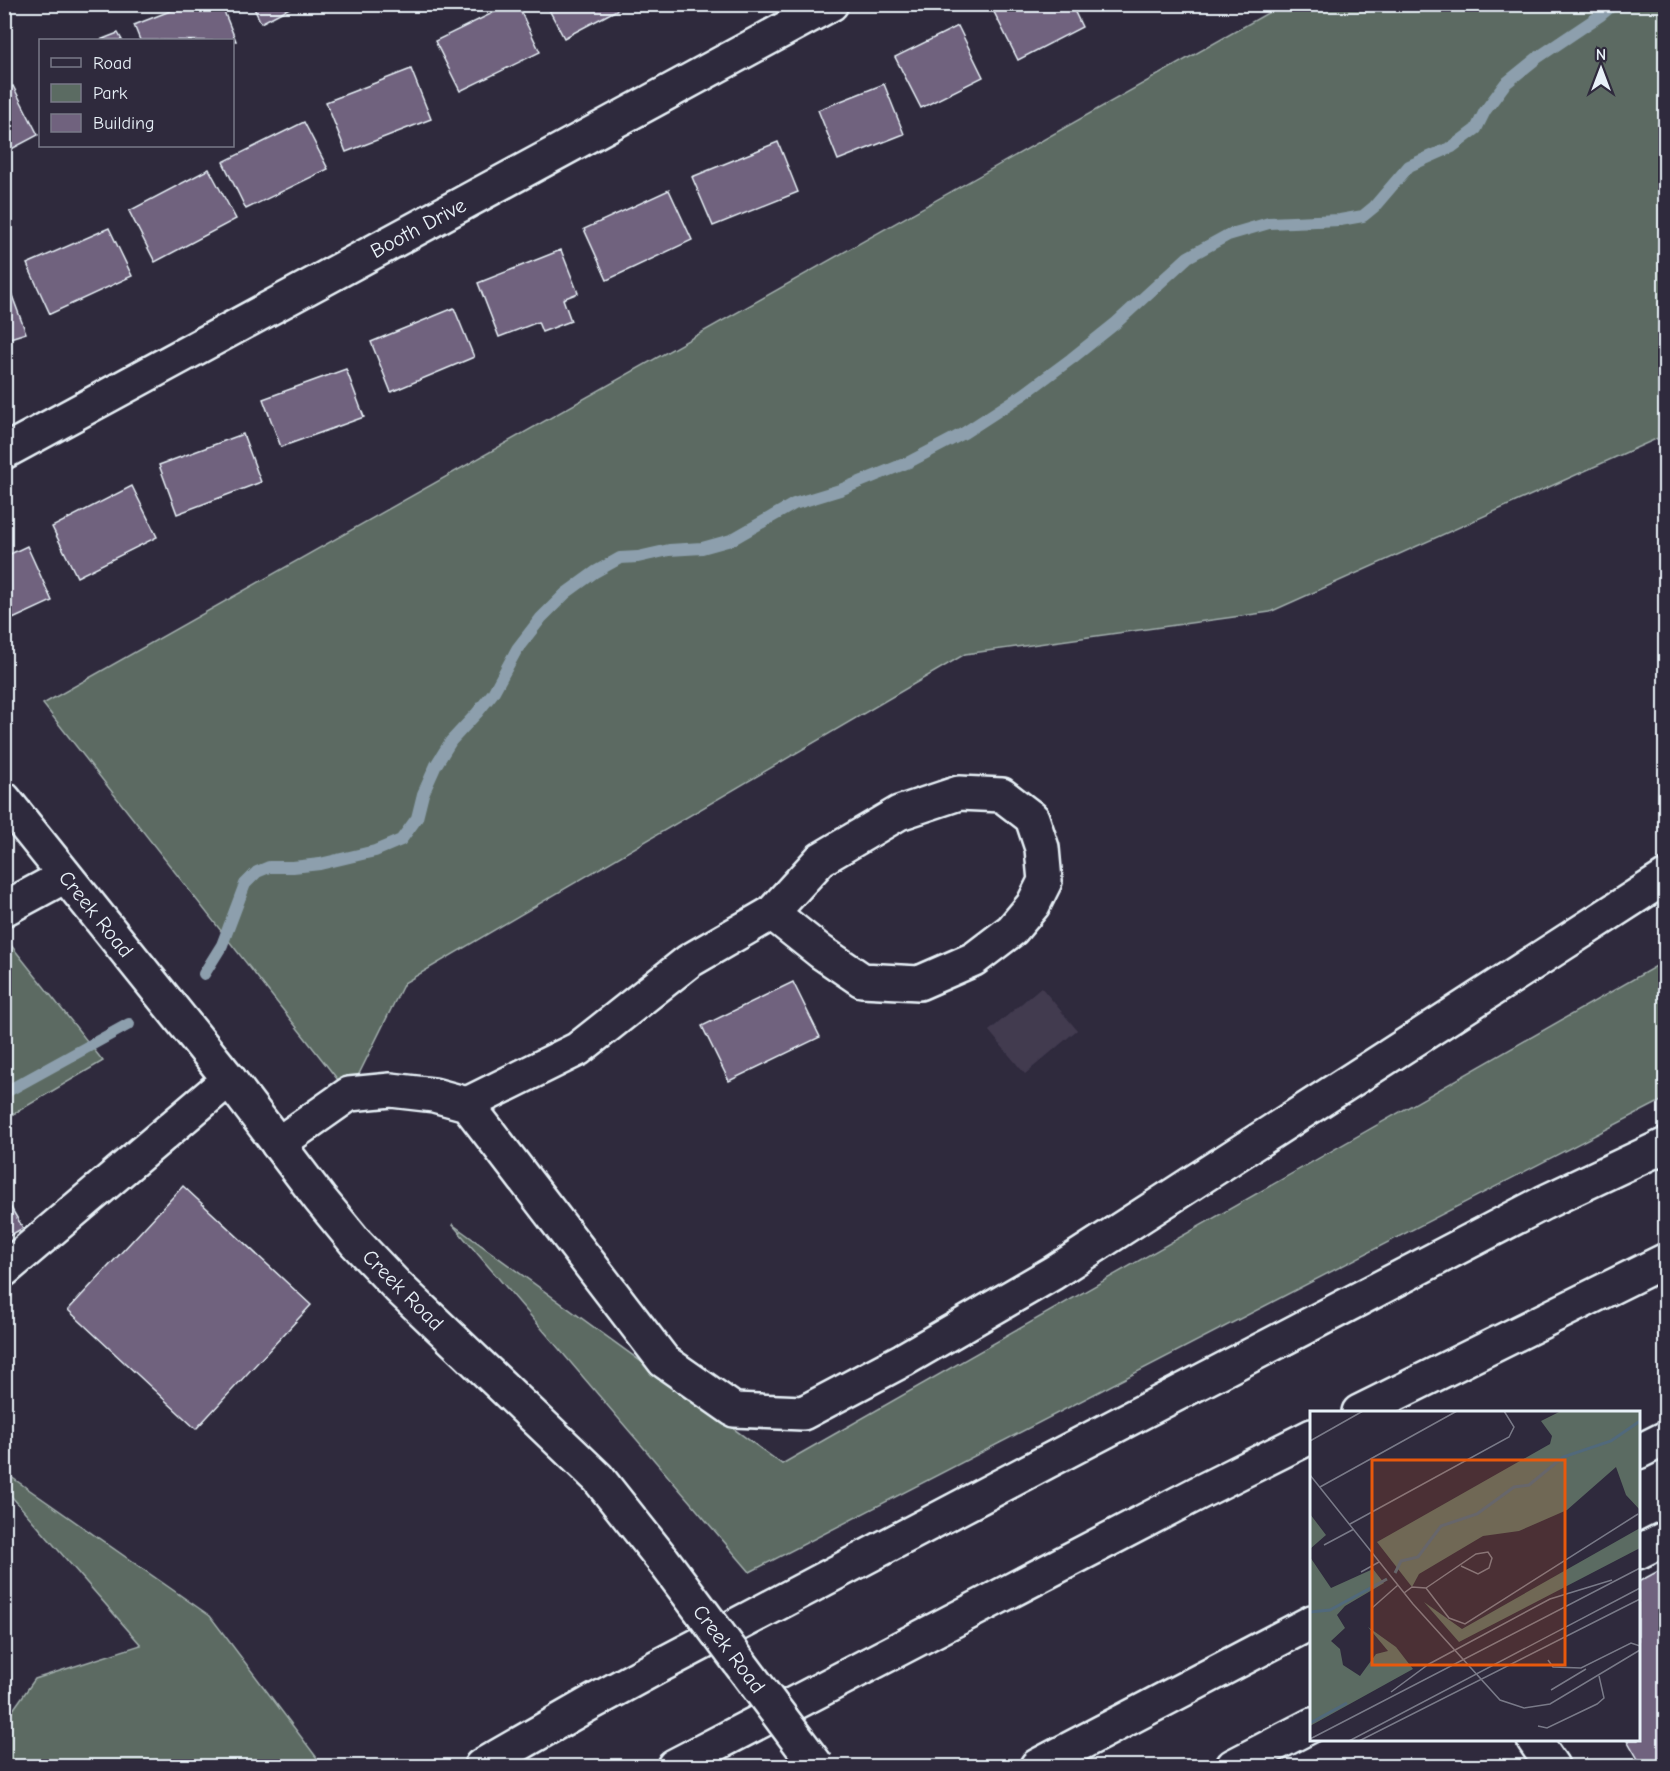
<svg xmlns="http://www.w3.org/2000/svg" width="1670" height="1771" viewBox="0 0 1670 1771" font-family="'Comic Neue',sans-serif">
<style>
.built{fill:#423b50}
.green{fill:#5b6b62;stroke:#a2aead;stroke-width:1.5}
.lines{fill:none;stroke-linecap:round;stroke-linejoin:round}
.stream{stroke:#8d9fad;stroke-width:12}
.building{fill:#70627e;stroke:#e8f1f8;stroke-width:1.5}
.minor-casing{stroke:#e8f1f8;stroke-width:38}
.highway-casing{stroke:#e8f1f8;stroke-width:38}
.minor{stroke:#2f2a3d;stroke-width:33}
.highway{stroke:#2f2a3d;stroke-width:33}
.minor-bridge-casing{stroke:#e8f1f8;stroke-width:38;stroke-linecap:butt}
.minor-bridge{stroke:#2f2a3d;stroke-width:33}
.labels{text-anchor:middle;stroke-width:4.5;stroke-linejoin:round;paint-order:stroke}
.street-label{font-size:21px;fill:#e8f1f8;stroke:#2f2a3d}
.inset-river{fill:none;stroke:#51697b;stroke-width:3}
.inset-road{fill:none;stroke:#797a88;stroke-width:1.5}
.view{fill:#e8590c;fill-opacity:0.15;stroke:#e8590c;stroke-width:3}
.inset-edge{fill:none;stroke:#e8f1f8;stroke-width:3}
</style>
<rect width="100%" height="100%" fill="#2f2a3d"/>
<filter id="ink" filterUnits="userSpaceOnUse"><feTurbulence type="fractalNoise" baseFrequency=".0167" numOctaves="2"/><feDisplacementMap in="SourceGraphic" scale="12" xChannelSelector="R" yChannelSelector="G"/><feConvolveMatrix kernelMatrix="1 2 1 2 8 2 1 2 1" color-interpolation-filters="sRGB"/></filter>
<g filter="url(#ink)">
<polygon class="built" points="1041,987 1077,1030 1025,1074 989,1031"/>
<g class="green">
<polygon points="1282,5 1665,5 1665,435 1270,612 965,654 404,983 349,1094 43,704"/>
<polygon points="10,944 103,1061 5,1119 4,947"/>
<polygon points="1665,961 1665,1099 750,1572 452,1224 782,1464"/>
<polygon points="4,1472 210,1616 323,1766 5,1766 5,1721 35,1679 141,1645 5,1489"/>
</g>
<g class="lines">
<g class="stream">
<polyline points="204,974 222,945 245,884 257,872 269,867 293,867 320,864 375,851 401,840 417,818 423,794 436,765 451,741 477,713 493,693 517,649 541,618 566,593 595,572 620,558 638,557 669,550 702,548 731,540 794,504 840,490 909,462 964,433 1024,394 1071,359 1116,323 1188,257 1228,235 1269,223 1340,220 1363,216 1374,207 1409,166 1452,147 1476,129 1485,111 1505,84 1537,58 1601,15 1614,4"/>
<polyline points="4,1093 129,1024"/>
</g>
</g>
<g class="building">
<polygon points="188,4 221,4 236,41 140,40 134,25"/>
<polygon points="252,4 297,4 261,23"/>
<polygon points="511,4 517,4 540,52 460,91 435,41"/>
<polygon points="546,4 628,4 564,38"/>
<polygon points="999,4 1071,4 1082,27 1018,60 992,8"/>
<polygon points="958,26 983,77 921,108 895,57"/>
<polygon points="118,33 122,40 100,40"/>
<polygon points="411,69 431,119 346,152 326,102"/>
<polygon points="884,84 904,134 838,160 818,110"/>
<polygon points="13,86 38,135 4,153 4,90"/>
<polygon points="304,122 328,169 246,209 223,162"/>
<polygon points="778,142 798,192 713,226 692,177"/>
<polygon points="209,169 236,219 155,262 129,211"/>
<polygon points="669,190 692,240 607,280 584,229"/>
<polygon points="109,228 132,276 50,314 27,264"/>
<polygon points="561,250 578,293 563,299 571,321 542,332 538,322 499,337 478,283"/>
<polygon points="7,282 26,333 4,340 4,283"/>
<polygon points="454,308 474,357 391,392 371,342"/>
<polygon points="346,369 364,417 281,447 263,399"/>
<polygon points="243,434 261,482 177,514 159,465"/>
<polygon points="132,486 157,537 77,577 52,527"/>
<polygon points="27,546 52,601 4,623 4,557"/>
<polygon points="793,982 820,1037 729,1081 702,1026"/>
<polygon points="183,1186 311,1305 196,1429 68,1310"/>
<polygon points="4,1196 23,1228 4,1239"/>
<polygon points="1666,1567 1666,1766 1642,1766 1627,1740 1638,1740 1638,1582"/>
</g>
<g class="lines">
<g class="minor-casing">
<g id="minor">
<polyline points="4,452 831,4"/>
<polyline points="4,799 229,1079 320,1199 356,1243 398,1287 598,1478 663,1560"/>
<polyline points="4,909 65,876"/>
<polyline points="467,1104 578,1049 689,961 772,913 821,859 899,813 959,793 1002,795 1032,818 1042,848 1045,881 1033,905 1012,930 974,959 919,983 862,980 821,952 772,913"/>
<polyline points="278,1144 349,1094 391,1090 434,1095 467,1104 664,1361 734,1410 803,1413 903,1360 1053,1273 1666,877"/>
<polyline points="4,1270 229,1079"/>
<polyline points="1534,1740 1552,1766"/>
</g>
</g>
<g class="highway-casing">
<g id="highway">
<polyline points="1359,1412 1666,1260"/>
<polyline points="1638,1452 1666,1438"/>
<polyline points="1638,1552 1666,1538"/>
<polyline points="481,1766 589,1704 657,1667 1050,1460 1543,1203 1666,1145"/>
<polyline points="674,1766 1202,1491 1312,1436"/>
<polyline points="1037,1766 1312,1622"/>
<polyline points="1233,1766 1312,1725"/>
</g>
</g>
<use href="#minor" class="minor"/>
<use href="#highway" class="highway"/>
<g class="minor-bridge-casing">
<polyline id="minor-bridge" points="663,1560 817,1766"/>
</g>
<use href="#minor-bridge" class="minor-bridge"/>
</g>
</g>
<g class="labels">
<g class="street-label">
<text transform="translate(418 228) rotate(-28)" y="7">Booth Drive</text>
<text transform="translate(96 914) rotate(51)" y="7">Creek Road</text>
<text transform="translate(403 1290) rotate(45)" y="7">Creek Road</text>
<text transform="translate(729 1649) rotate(53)" y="7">Creek Road</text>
</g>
</g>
<g transform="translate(1310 1411)">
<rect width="330" height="330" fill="#2f2a3d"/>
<path d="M251,0H330V99L316,84L306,56L257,99L209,120L173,125L109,163L102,176L67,131L240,33L242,25L231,10ZM0,103L16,124L0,138ZM330,117V137L149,231L114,191L152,218ZM0,146L21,177L63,158L74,172L35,195L27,204L35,217L21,230L30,238L33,254L50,265L66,243L78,240L58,216L86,236L103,258L0,315Z" fill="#5b6b62"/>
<path class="inset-river" d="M85,162L91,150L108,146L131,115L167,103L204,76L219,74L253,46L301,30L330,10M0,201L20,199L77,168M0,312L37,292"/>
<path class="inset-road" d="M0,30L53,0M0,64L103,193L190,289L214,297L240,293L330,239M10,76L147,0M40,113L199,26L204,16L194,0M14,134L44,118M51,161L69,151M116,177L166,143L178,141L182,147L179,157L168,163L151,155M94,182L102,176L116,177L139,207L155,213L328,103M62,197L88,174M238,249L243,256L271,257L321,232L330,235M241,279L276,258M81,281L119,253L240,188L302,169M228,315L237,317L287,293L294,287L289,265M0,328L330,157M39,330L330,177M49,330L330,188"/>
<path class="view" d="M62,49H255V254H62Z"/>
<rect width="330" height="330" class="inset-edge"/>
</g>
<rect width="1670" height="1771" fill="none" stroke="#2f2a3d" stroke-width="24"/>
<rect x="12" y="12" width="1646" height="1747" fill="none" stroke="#e8f1f8" stroke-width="2" filter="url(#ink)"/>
<rect x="39" y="39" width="195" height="108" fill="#2f2a3d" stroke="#797a88" stroke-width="1.5"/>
<rect x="51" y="58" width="30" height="9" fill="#2f2a3d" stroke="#797a88" stroke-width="1.5"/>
<text x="93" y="69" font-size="18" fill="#e8f1f8">Road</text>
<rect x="51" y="84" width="30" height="18" fill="#5b6b62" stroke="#797a88" stroke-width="1.5"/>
<text x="93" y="99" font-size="18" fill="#e8f1f8">Park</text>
<rect x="51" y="114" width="30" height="18" fill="#70627e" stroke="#797a88" stroke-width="1.5"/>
<text x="93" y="129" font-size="18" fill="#e8f1f8">Building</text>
<g transform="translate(1601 69)" stroke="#2f2a3d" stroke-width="4.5" paint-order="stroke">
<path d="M0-4.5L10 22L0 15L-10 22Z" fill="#e8f1f8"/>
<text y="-9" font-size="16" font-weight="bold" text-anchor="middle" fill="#e8f1f8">N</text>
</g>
</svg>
